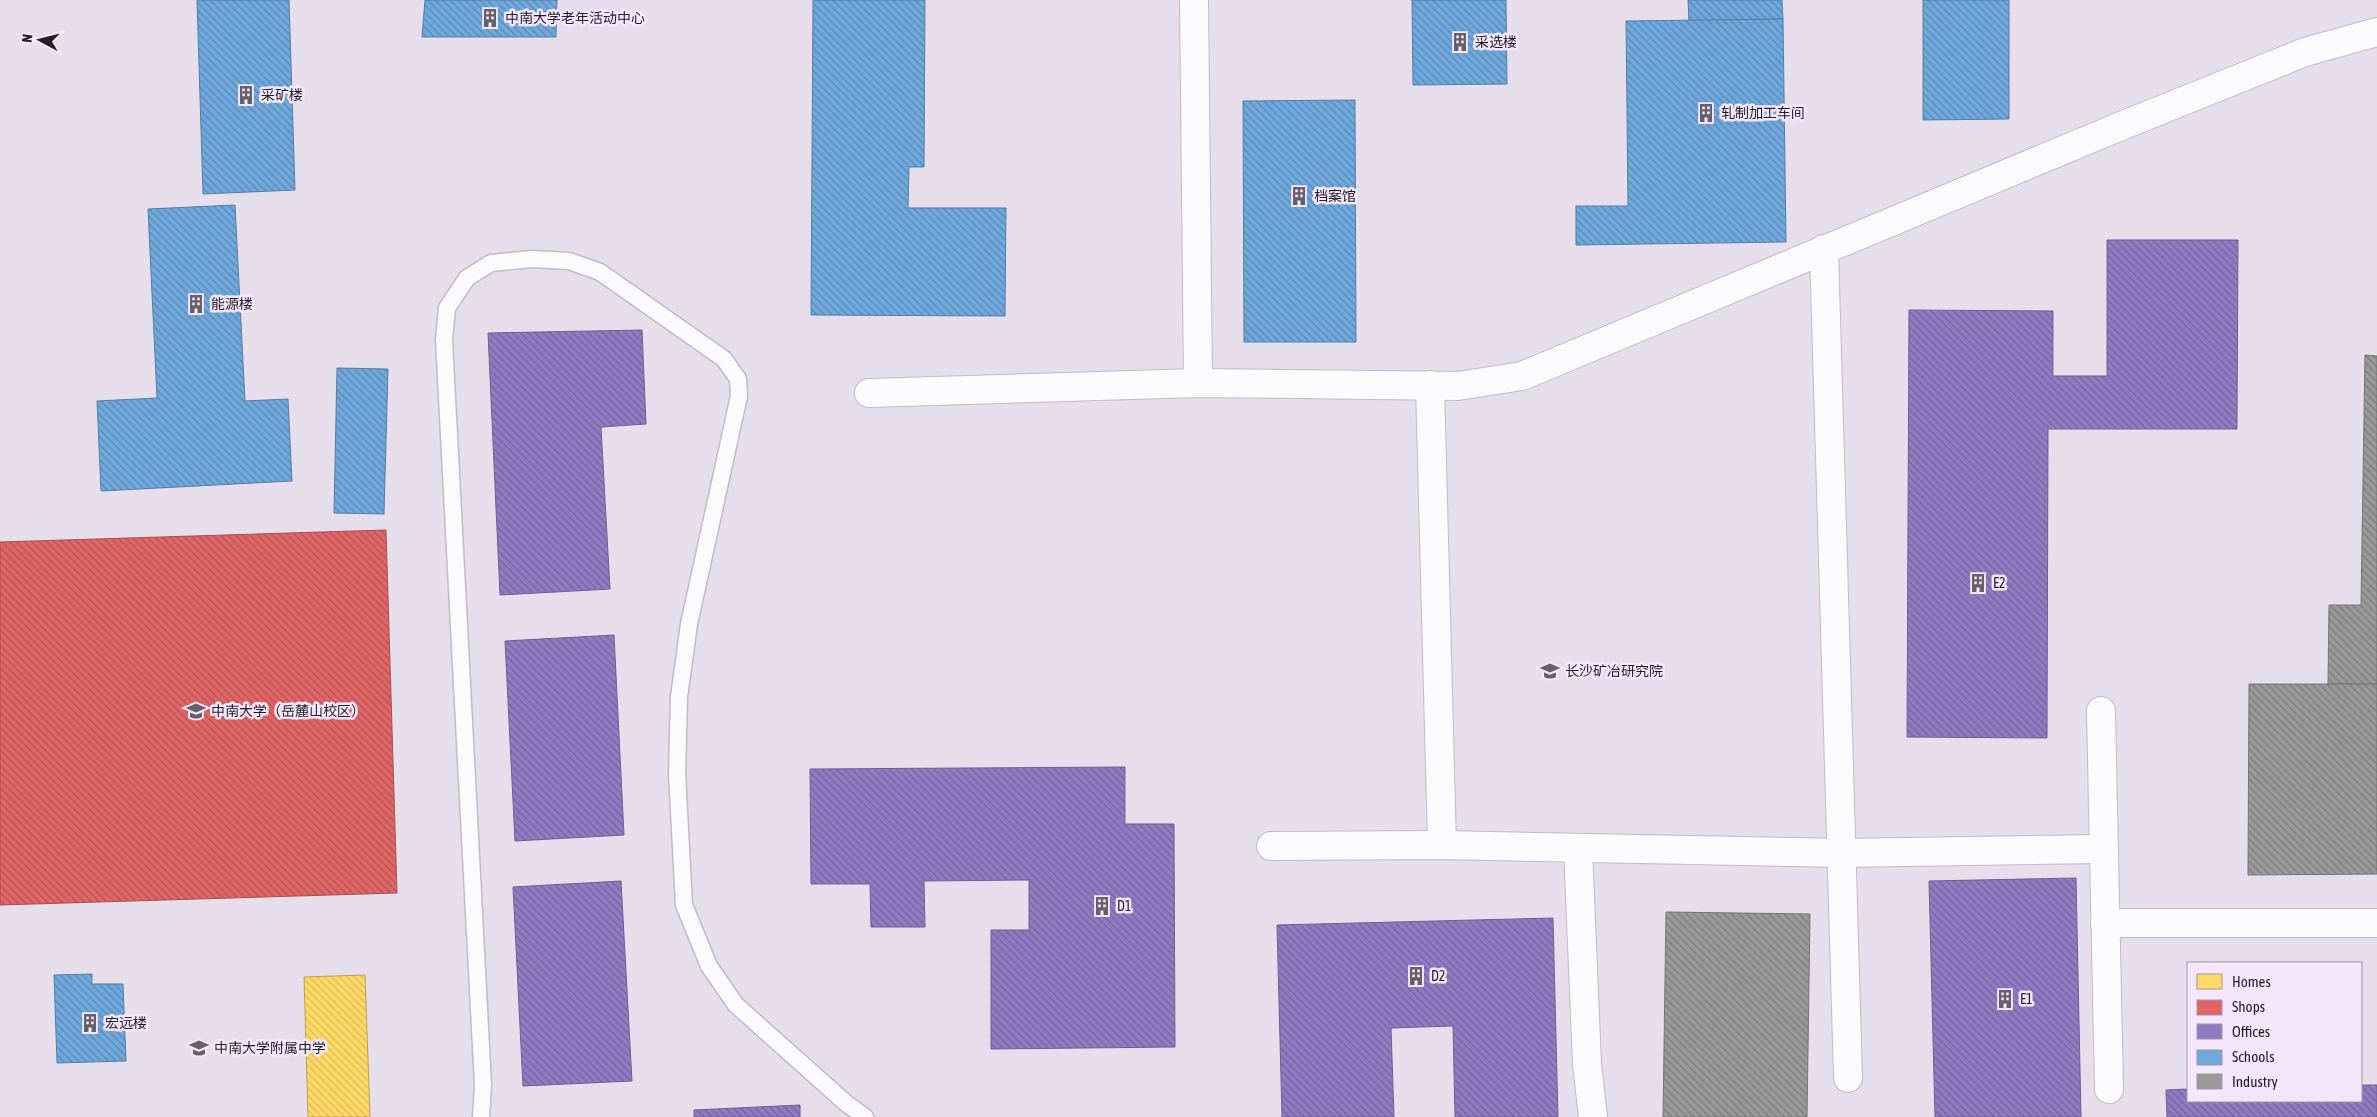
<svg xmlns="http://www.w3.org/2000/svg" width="2377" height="1117" viewBox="0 0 2377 1117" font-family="'Asap Condensed','Noto Sans SC',sans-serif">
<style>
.homes{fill:url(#homes-back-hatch);stroke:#bca152}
.shops{fill:url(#shops-back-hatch);stroke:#a75052}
.offices{fill:url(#offices-back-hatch);stroke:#6d6093}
.schools{fill:url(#schools-back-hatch);stroke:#587ea5}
.industry{fill:url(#industry-back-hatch);stroke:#757476}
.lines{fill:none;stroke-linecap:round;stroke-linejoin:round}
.lane-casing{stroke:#c1bbc5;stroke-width:19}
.street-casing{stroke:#c1bbc5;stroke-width:30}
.lane{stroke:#fbfafc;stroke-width:16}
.street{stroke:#fbfafc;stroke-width:28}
.labels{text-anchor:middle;stroke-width:5;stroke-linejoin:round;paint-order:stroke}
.poi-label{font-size:14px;fill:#211d24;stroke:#f4e7fc;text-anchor:start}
</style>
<defs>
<pattern id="homes-back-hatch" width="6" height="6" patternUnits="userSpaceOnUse" patternTransform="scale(1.25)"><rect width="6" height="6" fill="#ffd966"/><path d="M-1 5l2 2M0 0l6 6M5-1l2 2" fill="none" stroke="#daba58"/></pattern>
<pattern id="shops-back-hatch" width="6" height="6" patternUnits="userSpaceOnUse" patternTransform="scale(1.25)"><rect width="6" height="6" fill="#e06666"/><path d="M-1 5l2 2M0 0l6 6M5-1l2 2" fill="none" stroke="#b55354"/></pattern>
<pattern id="offices-back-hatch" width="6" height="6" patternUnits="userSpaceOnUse" patternTransform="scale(1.25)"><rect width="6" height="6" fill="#8e7cc3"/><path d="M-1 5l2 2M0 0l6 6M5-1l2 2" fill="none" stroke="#74659e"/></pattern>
<pattern id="schools-back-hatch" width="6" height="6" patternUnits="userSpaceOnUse" patternTransform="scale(1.25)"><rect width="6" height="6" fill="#6fa8dc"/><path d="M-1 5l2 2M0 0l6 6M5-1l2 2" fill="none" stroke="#5b88b2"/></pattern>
<pattern id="industry-back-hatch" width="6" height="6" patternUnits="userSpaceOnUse" patternTransform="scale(1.25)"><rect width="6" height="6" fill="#999"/><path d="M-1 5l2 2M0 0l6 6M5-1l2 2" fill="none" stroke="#7c7c7d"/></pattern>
</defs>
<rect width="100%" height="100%" fill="#e6deea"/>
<polygon class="homes" points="365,975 370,1117 308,1117 304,977"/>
<polygon class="shops" points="386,530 397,893 0,905 0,542"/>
<g class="offices">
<polygon points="2107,240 2238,240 2237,429 2048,429 2047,738 1907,737 1909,310 2053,311 2053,376 2107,376"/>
<polygon points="642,330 646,424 601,427 610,589 500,595 488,333"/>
<polygon points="614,635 624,835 515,841 505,641"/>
<polygon points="1125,767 1125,824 1174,824 1175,1047 991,1049 991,930 1029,930 1029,880 924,881 925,927 871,927 870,884 811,884 810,769"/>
<polygon points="2076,878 2081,1117 1935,1117 1929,881"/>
<polygon points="621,881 632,1081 523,1086 513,887"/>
<polygon points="1553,918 1558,1117 1455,1117 1453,1026 1391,1028 1394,1117 1282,1117 1277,925"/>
<polygon points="2361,1085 2377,1085 2377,1117 2167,1117 2166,1090 2188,1089 2188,1101 2361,1101"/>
<polygon points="800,1105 800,1117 694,1117 694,1110"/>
</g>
<g class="schools">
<polygon points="197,0 289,0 295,190 203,194"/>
<polygon points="425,0 557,0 556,37 422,37"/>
<polygon points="813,0 925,0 924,167 909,167 908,208 1006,208 1005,316 811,315"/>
<polygon points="1412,0 1506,0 1507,84 1413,85"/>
<polygon points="1688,0 1782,0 1783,19 1689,21"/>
<polygon points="1923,0 2009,0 2009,119 1923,120"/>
<polygon points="1783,19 1786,242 1576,245 1576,206 1628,206 1626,21"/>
<polygon points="1355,100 1356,342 1244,342 1243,101"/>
<polygon points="235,205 245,401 288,399 292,481 101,491 97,401 157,398 148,209"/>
<polygon points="337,368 388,369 384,514 334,513"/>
<polygon points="92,974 92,984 123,984 126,1061 57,1063 54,975"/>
</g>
<g class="industry">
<polygon points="2365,355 2377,356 2377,684 2328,684 2329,605 2361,605"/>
<polygon points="2249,684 2377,684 2377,874 2248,875"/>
<polygon points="1666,912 1810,914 1807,1117 1663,1117"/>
</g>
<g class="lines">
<g class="lane-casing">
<polyline id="lane" points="481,1117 483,1085 444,340 447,308 467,278 491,263 532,259 569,261 600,272 724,359 738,379 739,396 689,624 679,697 677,773 684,905 709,966 736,1005 847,1104 865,1117"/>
</g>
<g class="street-casing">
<g id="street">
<polyline points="1194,0 1198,383"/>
<polyline points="1824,249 1848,1078"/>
<polyline points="1430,385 1442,845"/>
<polyline points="869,393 1198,383 1458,386 1522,376 2121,126 2305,52 2377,32"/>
<polyline points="2101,711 2109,1089"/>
<polyline points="1271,846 1442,845 1842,853 2104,849"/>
<polyline points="1578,848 1587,1064 1593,1117"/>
<polyline points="2105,923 2377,923"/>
</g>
</g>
<use href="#lane" class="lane"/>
<use href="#street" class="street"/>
</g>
<defs>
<g id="building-bare" transform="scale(1.5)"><path d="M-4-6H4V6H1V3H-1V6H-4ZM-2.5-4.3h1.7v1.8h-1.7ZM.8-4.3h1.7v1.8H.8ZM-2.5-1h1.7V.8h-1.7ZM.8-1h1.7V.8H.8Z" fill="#666169" stroke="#f4e7fc" stroke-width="2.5" paint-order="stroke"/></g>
<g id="university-bare" transform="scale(1.5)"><path d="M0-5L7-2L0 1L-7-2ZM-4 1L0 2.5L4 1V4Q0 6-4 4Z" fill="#666169" stroke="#f4e7fc" stroke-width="2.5" paint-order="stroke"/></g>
<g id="school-bare" transform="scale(1.5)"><path d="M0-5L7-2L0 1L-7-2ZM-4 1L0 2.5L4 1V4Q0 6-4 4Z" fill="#666169" stroke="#f4e7fc" stroke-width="2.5" paint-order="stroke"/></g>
</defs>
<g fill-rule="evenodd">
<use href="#building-bare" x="490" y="18"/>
<use href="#building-bare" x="1460" y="42"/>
<use href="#building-bare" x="246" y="95"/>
<use href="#building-bare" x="1706" y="113"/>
<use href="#building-bare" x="1299" y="196"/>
<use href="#building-bare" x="196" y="304"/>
<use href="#building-bare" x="1978" y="583"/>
<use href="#university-bare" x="1550" y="671"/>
<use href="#university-bare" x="196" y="711"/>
<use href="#building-bare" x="1102" y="906"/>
<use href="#building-bare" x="1416" y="976"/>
<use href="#building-bare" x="2005" y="999"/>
<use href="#building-bare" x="90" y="1023"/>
<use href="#school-bare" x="199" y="1048"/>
</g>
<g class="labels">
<g class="poi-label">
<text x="505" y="23">中南大学老年活动中心</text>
<text x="1475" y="47">采选楼</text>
<text x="261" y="100">采矿楼</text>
<text x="1721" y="118">轧制加工车间</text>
<text x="1314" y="201">档案馆</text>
<text x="211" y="309">能源楼</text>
<text x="1993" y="588">E2</text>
<text x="1565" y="676">长沙矿冶研究院</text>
<text x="211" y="716">中南大学（岳麓山校区）</text>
<text x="1117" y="911">D1</text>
<text x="1431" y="981">D2</text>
<text x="2020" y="1004">E1</text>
<text x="105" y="1028">宏远楼</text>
<text x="214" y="1053">中南大学附属中学</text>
</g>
</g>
<rect x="2187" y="962" width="175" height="140" fill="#f4e7fc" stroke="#a096a6"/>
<rect x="2197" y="974" width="25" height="15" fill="#ffd966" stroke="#a096a6"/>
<text x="2232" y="987" font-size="15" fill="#211d24">Homes</text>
<rect x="2197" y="1000" width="25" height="15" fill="#e06666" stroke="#a096a6"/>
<text x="2232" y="1012" font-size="15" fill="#211d24">Shops</text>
<rect x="2197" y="1024" width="25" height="15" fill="#8e7cc3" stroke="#a096a6"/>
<text x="2232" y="1037" font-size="15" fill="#211d24">Offices</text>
<rect x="2197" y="1050" width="25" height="15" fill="#6fa8dc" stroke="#a096a6"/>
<text x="2232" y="1062" font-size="15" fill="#211d24">Schools</text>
<rect x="2197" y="1074" width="25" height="15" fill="#999999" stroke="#a096a6"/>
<text x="2232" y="1087" font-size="15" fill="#211d24">Industry</text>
<g transform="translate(40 40) rotate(277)" stroke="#f4e7fc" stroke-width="4" paint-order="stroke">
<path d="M0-4L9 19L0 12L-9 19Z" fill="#211d24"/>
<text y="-8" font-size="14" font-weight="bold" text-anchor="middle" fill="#211d24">N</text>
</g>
</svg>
